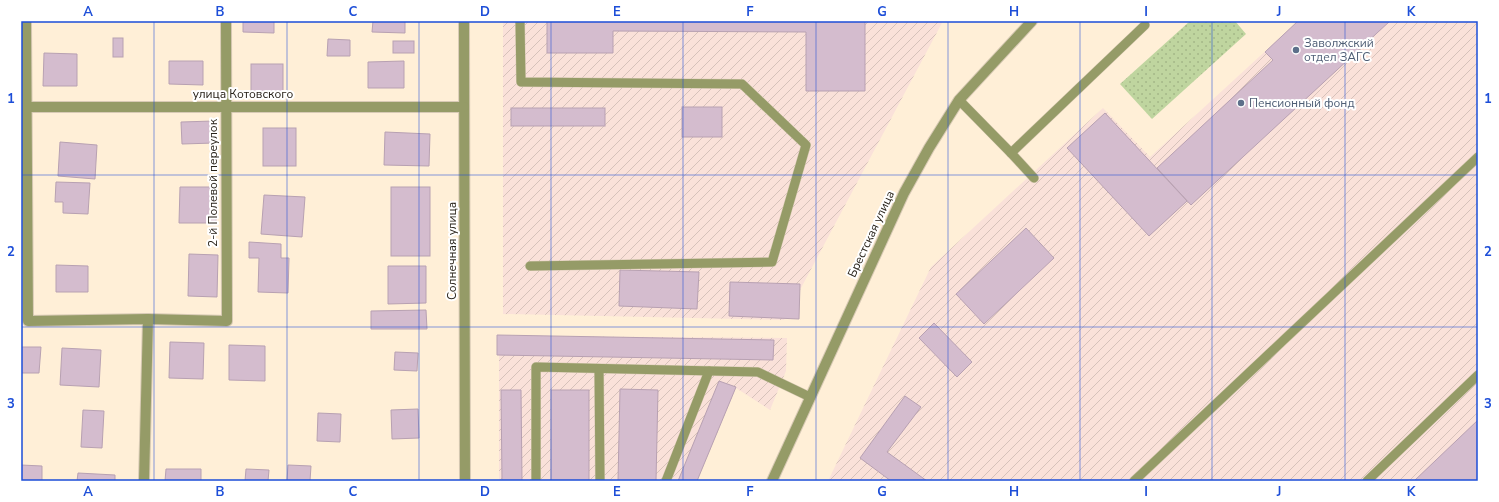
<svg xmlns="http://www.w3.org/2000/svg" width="1499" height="502" viewBox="0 0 1499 502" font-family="'Nunito Sans',sans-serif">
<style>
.industrial{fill:url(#industrial-furrows)}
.grass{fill:url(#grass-dots)}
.building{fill:#d4bcce;stroke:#b8a1b2}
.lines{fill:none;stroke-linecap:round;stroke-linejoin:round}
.service-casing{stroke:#d8cab5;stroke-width:10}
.minor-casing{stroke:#d8cab5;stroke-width:12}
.tertiary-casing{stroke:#d8cab5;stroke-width:12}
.service{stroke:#959b67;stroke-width:9}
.minor{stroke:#959b67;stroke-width:10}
.tertiary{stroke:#959b67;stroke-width:10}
.grid{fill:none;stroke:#1d4ed8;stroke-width:1;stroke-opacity:0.55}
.service-dot{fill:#5c6f8a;stroke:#fff;stroke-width:1.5}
.labels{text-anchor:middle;stroke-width:4;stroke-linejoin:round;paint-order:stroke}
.service-label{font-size:12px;fill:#4e5e75;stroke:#fff;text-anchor:start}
.street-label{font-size:12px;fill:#282219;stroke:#fff}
.neatline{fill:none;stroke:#1d4ed8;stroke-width:1.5}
.grid-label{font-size:13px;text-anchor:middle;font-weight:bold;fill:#1d4ed8}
</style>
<defs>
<pattern id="industrial-furrows" width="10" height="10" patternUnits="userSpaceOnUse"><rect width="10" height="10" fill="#fae1d9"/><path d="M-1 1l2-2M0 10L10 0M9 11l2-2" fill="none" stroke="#d6c1ba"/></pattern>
<pattern id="grass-dots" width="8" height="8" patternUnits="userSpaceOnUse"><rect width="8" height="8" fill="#bfd59f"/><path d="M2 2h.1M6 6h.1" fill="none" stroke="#a4b788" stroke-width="1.8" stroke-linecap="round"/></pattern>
</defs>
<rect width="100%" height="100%" fill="#ffefd7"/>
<g class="industrial">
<polygon points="503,21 943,21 784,320 503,314"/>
<polygon points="1298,21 1478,21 1478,481 828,481 931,267 1103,108 1150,157"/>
<polygon points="499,336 787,338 786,371 770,410 736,388 697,481 499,481"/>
</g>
<polygon class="grass" points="1190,21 1235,21 1246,34 1152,119 1120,84"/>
<g class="building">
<polygon points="243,21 274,21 274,33 243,32"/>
<polygon points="373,21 405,21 405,33 372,32"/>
<polygon points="547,21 865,21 865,91 806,91 806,32 613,31 613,53 547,53"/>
<polygon points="1298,21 1390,21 1191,205 1157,168 1273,60 1265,52"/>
<rect x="113" y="38" width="10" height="19"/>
<polygon points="328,39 350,40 350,56 327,56"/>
<rect x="393" y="41" width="21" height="12"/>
<polygon points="44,53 77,54 77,86 43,86"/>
<polygon points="169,61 203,61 203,85 169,84"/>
<polygon points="404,61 404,88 368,88 368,62"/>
<rect x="251" y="64" width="32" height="31"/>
<rect x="682" y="107" width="40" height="30"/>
<rect x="511" y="108" width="94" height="18"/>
<polygon points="1105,113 1187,201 1149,236 1067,148"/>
<polygon points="213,121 214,143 182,144 181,122"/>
<rect x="263" y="128" width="33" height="38"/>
<polygon points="385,132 430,134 429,166 384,165"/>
<polygon points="60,142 97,145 95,179 58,176"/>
<polygon points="56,182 90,183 88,214 63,213 63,202 55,202"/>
<polygon points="180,187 217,187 216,223 179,223"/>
<rect x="391" y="187" width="39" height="69"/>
<polygon points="264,195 305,197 302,237 261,234"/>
<polygon points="1026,228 1054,258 984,324 956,294"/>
<polygon points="249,242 281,244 281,258 289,258 288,293 258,292 259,258 249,258"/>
<polygon points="189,254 218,255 217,297 188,296"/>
<polygon points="56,265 88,266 88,292 56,292"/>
<polygon points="388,266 426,266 426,303 388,304"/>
<polygon points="620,270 699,272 697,309 619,306"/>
<polygon points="730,282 800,284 799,319 729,316"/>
<polygon points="426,310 427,329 371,329 371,311"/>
<polygon points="934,323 972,362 957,377 919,338"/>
<polygon points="497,335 774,340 773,360 497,355"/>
<polygon points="170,342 204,343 203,379 169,378"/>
<polygon points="229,345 265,346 265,381 229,380"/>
<polygon points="21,347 41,347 39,373 21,373"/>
<polygon points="62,348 101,350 99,387 60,385"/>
<polygon points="395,352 418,353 417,371 394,370"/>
<polygon points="719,381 736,387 697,481 678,481"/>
<polygon points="620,389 658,390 656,481 618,481"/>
<polygon points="501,390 521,390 522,481 502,481"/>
<rect x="551" y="390" width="38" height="91"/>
<polygon points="905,396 921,407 887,452 927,481 891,481 860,458"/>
<polygon points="418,409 419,438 392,439 391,410"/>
<polygon points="83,410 104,411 102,448 81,447"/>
<polygon points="318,413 341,414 340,442 317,441"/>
<polygon points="1478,420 1478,481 1414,481"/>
<polygon points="21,465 42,466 42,481 21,481"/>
<polygon points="288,465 311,466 310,481 287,481"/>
<polygon points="166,469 201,469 201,481 165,481"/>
<polygon points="246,469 269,470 268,481 245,481"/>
<polygon points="78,473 115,475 115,481 77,481"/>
</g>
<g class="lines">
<g class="service-casing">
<g id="service">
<polyline points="520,21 521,82 742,84 806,145 772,262 530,266"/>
<polyline points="959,100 1011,153 1145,25"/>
<polyline points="1011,153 1034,178"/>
<polyline points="599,369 600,481"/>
<polyline points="536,481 536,367 758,372 810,397"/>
<polyline points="666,481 709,371"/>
<polyline points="1134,481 1478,157"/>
<polyline points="1367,481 1478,375"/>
</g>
</g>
<g class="minor-casing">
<g id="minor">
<polyline points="26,21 28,321 148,319 227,321 226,21"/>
<polyline points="464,21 465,481"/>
<polyline points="21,107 464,107"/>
<polyline points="144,481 148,319"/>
</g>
</g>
<g class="tertiary-casing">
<polyline id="tertiary" points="772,481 904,193 929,148 959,100 1032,21"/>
</g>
<use href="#service" class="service"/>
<use href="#minor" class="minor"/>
<use href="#tertiary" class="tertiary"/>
</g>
<path class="grid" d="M154,21V481M287,21V481M419,21V481M551,21V481M683,21V481M816,21V481M948,21V481M1080,21V481M1212,21V481M1345,21V481M21,175H1478M21,327H1478"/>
<g class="service-dot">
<circle cx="1296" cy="50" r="4"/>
<circle cx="1241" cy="103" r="4"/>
</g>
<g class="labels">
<g class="service-label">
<text x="1304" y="47">Заволжский<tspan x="1304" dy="14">отдел ЗАГС</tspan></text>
<text x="1249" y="107">Пенсионный фонд</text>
</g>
<g class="street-label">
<text x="243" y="98">улица Котовского</text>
<text transform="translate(213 183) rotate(-90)" y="4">2-й Полевой переулок</text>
<text transform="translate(871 234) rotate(-65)" y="4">Брестская улица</text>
<text transform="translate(452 251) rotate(-90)" y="4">Солнечная улица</text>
</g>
</g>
<rect width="1499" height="502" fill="none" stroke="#ffffff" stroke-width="44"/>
<rect x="22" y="22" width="1455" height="458" class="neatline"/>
<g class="grid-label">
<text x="88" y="16">A</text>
<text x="220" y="16">B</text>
<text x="353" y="16">C</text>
<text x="485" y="16">D</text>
<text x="617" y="16">E</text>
<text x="750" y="16">F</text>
<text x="882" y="16">G</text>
<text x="1014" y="16">H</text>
<text x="1146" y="16">I</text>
<text x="1279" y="16">J</text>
<text x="1411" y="16">K</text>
<text x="11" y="103">1</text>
<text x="1488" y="103">1</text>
<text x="11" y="256">2</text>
<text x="1488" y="256">2</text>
<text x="11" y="408">3</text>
<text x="1488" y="408">3</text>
<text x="88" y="496">A</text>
<text x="220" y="496">B</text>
<text x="353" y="496">C</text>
<text x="485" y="496">D</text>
<text x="617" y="496">E</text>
<text x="750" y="496">F</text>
<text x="882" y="496">G</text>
<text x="1014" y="496">H</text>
<text x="1146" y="496">I</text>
<text x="1279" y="496">J</text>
<text x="1411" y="496">K</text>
</g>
</svg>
